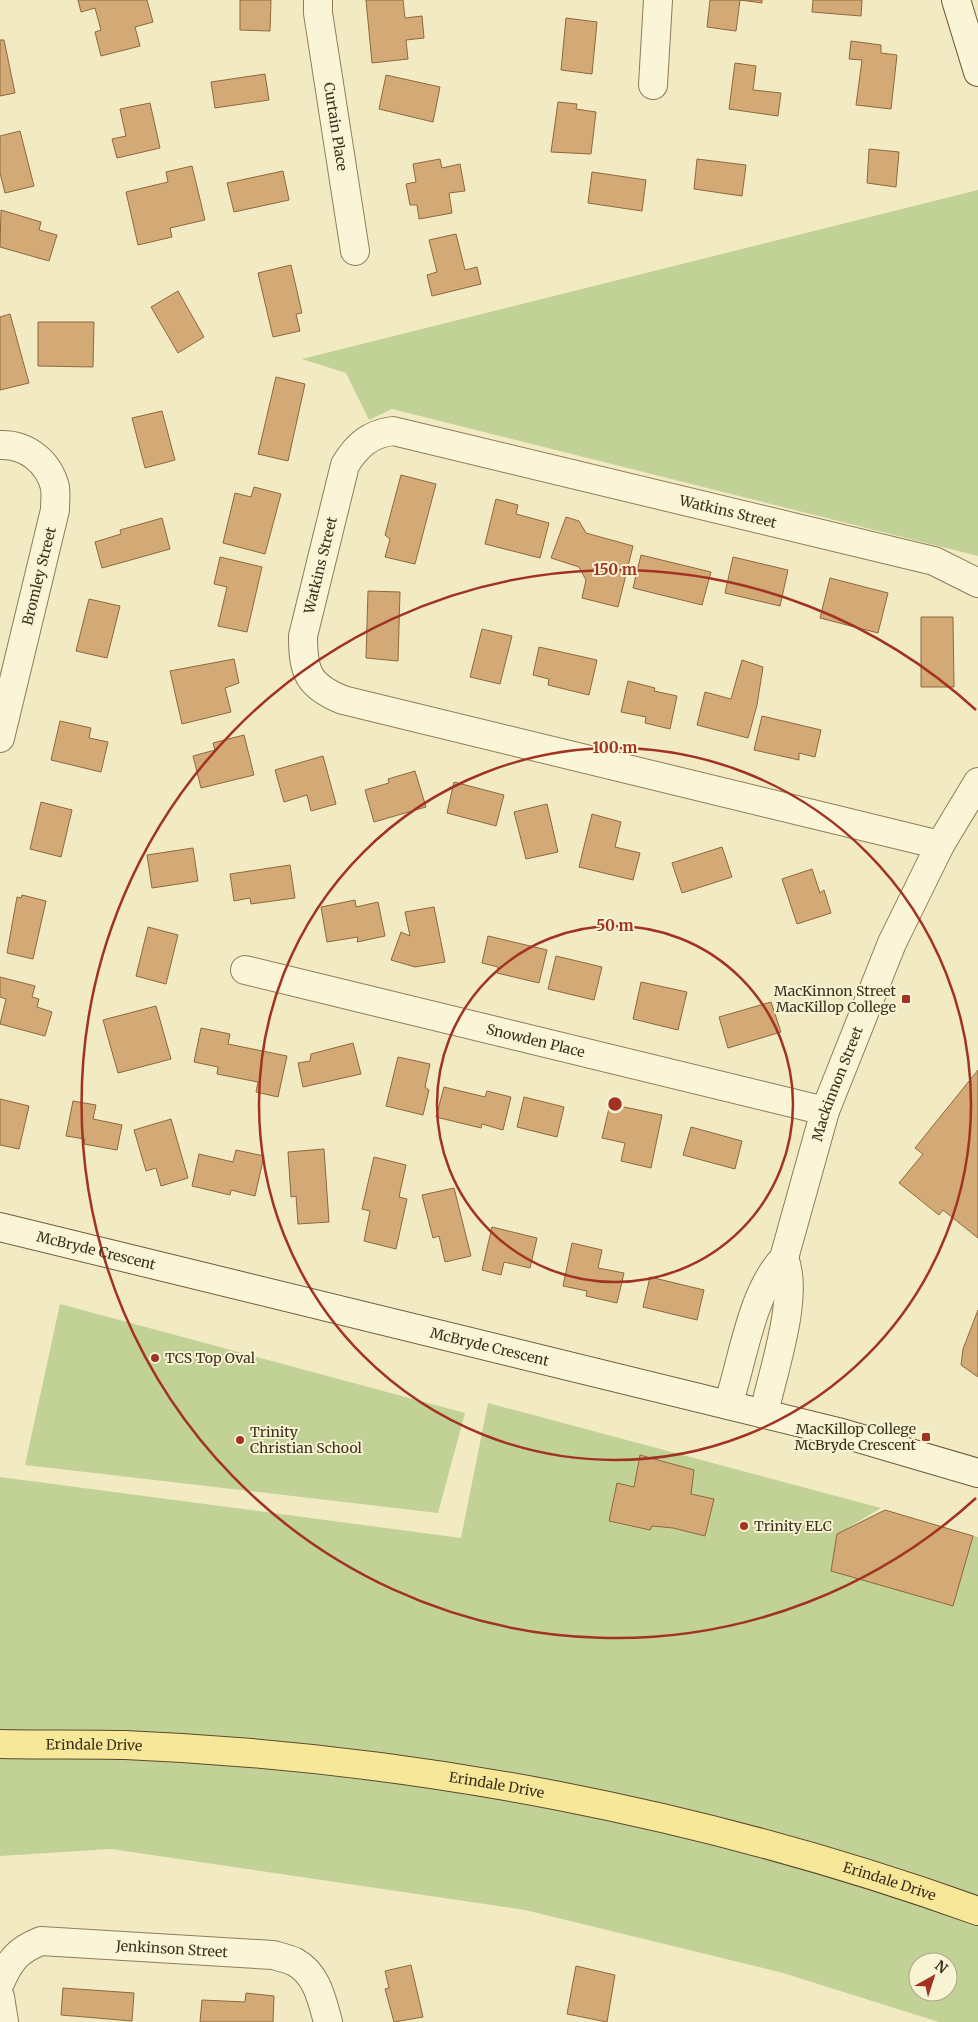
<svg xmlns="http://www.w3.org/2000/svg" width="978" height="2022" viewBox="0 0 978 2022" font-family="Merriweather,serif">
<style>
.green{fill:#c2d196;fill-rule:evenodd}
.building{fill:#d3a976;stroke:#8f683c}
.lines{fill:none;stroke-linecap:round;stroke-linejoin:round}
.street-casing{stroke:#8e7c58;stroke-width:30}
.secondary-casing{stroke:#6f5c3b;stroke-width:30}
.primary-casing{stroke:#5b492d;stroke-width:30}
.street{stroke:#fbf5d7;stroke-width:28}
.secondary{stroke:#fbf5d7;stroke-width:28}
.primary{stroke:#f7e798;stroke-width:28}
.ring{fill:none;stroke:#a23323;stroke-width:2.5}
.poi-dot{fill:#a23323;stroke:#f8f3d3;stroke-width:2}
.labels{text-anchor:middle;stroke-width:4;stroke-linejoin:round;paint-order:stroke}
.street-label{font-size:14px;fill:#3c301d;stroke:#f8f3d3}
.poi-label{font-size:14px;fill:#3c301d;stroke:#f8f3d3;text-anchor:start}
.centre{fill:#a23323;stroke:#f8f3d3;stroke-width:2.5}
.ring-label{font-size:15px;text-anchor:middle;font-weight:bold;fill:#a23323;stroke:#f8f3d3;stroke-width:4;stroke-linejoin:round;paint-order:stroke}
</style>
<rect width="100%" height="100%" fill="#f2eac3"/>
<g class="green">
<polygon points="978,190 978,556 392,409 369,420 346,373 302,359"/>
<polygon points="60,1304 465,1413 438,1513 25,1465"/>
<path d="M488,1403L881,1508L846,1529L885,1510L978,1537V2022H939L783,1973L525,1910L111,1849L0,1856V1477L461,1538ZM918,1962H948V1992H918Z"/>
</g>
<g class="building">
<polygon points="78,0 147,0 153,22 135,27 140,46 101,56 95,32 101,30 95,8 81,12"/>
<polygon points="240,0 271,0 270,31 240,30"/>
<polygon points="366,0 403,0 405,18 422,16 424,38 406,40 408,59 372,63"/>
<polygon points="710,0 762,0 762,3 740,0 736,31 707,27"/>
<polygon points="813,0 862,0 861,16 812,12"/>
<polygon points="566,18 597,22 592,74 561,70"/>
<polygon points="0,40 4,40 15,93 0,96"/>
<polygon points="851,41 881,45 881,53 897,55 891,109 856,105 862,60 849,59"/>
<polygon points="735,63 756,66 753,90 781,93 778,116 729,109"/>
<polygon points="265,74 269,100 215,108 211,82"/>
<polygon points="386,75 440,87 433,122 379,109"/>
<polygon points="558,102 577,104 576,109 596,112 591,154 551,152"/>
<polygon points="150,103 160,148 117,158 112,139 126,136 120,109"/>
<polygon points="20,131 34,186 5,193 0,173 0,136"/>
<polygon points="869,149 899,152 896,187 867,183"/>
<polygon points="440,159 442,168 460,164 465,191 449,193 452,213 419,219 417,205 410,205 406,184 416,182 413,164"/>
<polygon points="697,159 746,165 742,196 694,189"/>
<polygon points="192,166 205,220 170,228 172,237 138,245 126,192 168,182 166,172"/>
<polygon points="283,171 289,200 234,212 227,183"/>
<polygon points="592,172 646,180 642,211 588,203"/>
<polygon points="1,210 41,222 39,230 57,235 49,261 0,247"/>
<polygon points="456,234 465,270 477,267 481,284 432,296 427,275 437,272 429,240"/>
<polygon points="291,265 302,313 296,314 300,331 273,337 258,273"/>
<polygon points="178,291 204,337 178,353 151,307"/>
<polygon points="10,314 29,383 0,390 0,317"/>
<polygon points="38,322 94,322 93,367 38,366"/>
<polygon points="276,377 305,384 288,461 258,454"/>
<polygon points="162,411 175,460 145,468 132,418"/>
<polygon points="401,475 436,484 415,564 385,557 390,539 385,535"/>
<polygon points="254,487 281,494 265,554 223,543 235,493 251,497"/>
<polygon points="496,499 518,505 516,514 549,523 540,558 485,544"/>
<polygon points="566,517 579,521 586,533 633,546 618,607 582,598 586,580 579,567 551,558"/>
<polygon points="162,518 170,549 102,568 95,542 121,534 120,530"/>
<polygon points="641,555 711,572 702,605 633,588"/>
<polygon points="220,557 262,567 247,632 218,626 227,587 214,584"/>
<polygon points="733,557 788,570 780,606 725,593"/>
<polygon points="830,578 888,593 878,633 820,618"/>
<polygon points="368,591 400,592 398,661 366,658"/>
<polygon points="89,599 120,606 107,658 76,651"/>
<polygon points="921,617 953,617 954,687 921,687"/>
<polygon points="482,629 512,636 500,684 470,677"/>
<polygon points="539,647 597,660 589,695 548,685 549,679 533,675"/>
<polygon points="234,659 239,683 225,688 231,712 182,724 170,671"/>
<polygon points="742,660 763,667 757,705 748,738 697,725 705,692 731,699"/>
<polygon points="628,681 655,688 654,691 677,696 670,729 645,723 646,717 621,712"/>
<polygon points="762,716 821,730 815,757 799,753 799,760 754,750"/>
<polygon points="60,721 91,728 89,738 108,742 101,772 51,760"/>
<polygon points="244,735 254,775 201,788 193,756 215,750 213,743"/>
<polygon points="323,756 336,804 311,811 307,795 284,802 275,770"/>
<polygon points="415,771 426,807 374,822 365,790 389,783 388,779"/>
<polygon points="454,782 504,795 496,826 447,813"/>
<polygon points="41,802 72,810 61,857 30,849"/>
<polygon points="547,804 558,852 526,859 514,812"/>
<polygon points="592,814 621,822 615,847 640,853 633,880 579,867"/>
<polygon points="722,847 732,877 682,893 672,863"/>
<polygon points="193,848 198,881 152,888 147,855"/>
<polygon points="290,865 295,898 251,904 250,898 234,901 230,874"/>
<polygon points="812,869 820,893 824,890 831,913 797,924 782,879"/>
<polygon points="22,895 46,901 33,959 7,953 17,897 21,898"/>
<polygon points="355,900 356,907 378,902 385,936 357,942 358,937 327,942 321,907"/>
<polygon points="434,907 445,962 415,967 391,960 401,932 410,936 405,912"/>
<polygon points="148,927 178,935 166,984 136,976"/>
<polygon points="488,936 547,950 539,983 497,973 498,967 482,963"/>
<polygon points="556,956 602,967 594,1000 548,989"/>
<polygon points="0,977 35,986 32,997 39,999 37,1007 52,1012 45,1036 0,1024 6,999 0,997"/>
<polygon points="641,982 687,992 678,1030 633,1019"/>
<polygon points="771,1002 781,1032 728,1048 719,1017"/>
<polygon points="156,1006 171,1059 118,1073 103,1020"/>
<polygon points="201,1028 230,1034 228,1044 287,1056 278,1097 256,1092 258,1082 217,1074 218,1067 194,1062"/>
<polygon points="353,1043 361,1074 303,1087 298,1063 310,1061 311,1054"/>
<polygon points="398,1057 430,1064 425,1087 429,1090 423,1115 386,1106"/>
<polygon points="978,1070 978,1238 943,1210 939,1215 899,1183 923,1154 915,1148"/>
<polygon points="444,1087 485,1097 487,1091 511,1097 503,1130 482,1124 481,1128 436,1117"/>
<polygon points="524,1097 564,1107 557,1137 517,1127"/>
<polygon points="0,1099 29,1106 19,1149 0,1145"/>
<polygon points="73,1101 96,1105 93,1119 122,1125 117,1150 84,1144 85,1139 66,1136"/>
<polygon points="610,1104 662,1115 651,1168 621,1161 625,1143 602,1138"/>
<polygon points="171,1119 188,1178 161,1186 156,1168 146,1171 134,1130"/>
<polygon points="691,1127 742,1141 735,1169 683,1155"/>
<polygon points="324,1149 329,1222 298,1224 296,1196 291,1197 288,1152"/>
<polygon points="236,1150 264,1156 255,1196 231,1190 230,1195 192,1186 199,1154 233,1162"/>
<polygon points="374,1157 406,1165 399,1197 407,1199 396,1249 364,1241 370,1211 362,1209"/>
<polygon points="454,1188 471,1256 445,1262 439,1236 433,1238 422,1195"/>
<polygon points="492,1227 537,1238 530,1268 504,1262 501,1275 482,1270"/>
<polygon points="572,1243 602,1250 598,1268 624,1273 617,1303 586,1296 587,1291 563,1286"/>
<polygon points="650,1277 704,1290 697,1320 643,1307"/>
<polygon points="978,1310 978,1377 961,1365 963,1349"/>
<polygon points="640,1455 694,1470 691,1494 714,1499 705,1536 673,1528 652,1526 650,1530 609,1521 617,1483 634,1487"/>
<polygon points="885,1510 973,1536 953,1606 831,1571 837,1534"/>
<polygon points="411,1965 423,2017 394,2022 385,1989 389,1988 385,1971"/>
<polygon points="576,1966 615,1975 607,2022 567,2014"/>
<polygon points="63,1988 134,1993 132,2021 61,2015"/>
<polygon points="246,1993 274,1996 273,2022 200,2022 202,2000 245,2002"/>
</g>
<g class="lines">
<g class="street-casing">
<g id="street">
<path id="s1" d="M318,0V13L355,251"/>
<polyline points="653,85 658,0"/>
<path d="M0,445C26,444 48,461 55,487C56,494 55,503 55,510L0,738"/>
<path id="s2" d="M940,845L343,700C308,686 303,672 303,636L345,465C357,445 370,434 393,431L934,561L978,583"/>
<path id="s3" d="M245,970L825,1111"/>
<path id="s4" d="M728,1405C743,1360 751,1293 784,1258L825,1111L892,943L940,845L978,782"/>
<path d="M764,1414C772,1373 800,1297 784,1258"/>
<path id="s5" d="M0,1983C10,1960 18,1950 41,1941L273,1955C280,1957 289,1959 295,1962C317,1974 322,2000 328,2022"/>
<polyline points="0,1997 4,2022"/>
</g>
</g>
<g class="secondary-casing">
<g id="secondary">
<polyline points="956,0 978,72"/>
<path id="s6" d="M0,1227L838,1432L978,1473"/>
</g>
</g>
<g class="primary-casing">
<g id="primary">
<path id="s7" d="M0,1744C42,1745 84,1744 125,1745C415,1757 705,1813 978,1911"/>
</g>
</g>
<use href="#street" class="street"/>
<use href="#secondary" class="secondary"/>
<use href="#primary" class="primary"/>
</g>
<g class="ring">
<circle cx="615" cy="1104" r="178"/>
<circle cx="615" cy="1104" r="356"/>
<path d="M976 1498A534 534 0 1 1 976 710"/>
</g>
<g class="poi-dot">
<rect x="901" y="994" width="10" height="10" rx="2.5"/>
<circle cx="155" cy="1358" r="5"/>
<rect x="921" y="1432" width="10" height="10" rx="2.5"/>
<circle cx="240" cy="1440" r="5"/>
<circle cx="744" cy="1526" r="5"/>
</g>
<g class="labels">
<g class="street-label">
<text dy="5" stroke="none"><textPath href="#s1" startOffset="128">Curtain Place</textPath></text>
<text dy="5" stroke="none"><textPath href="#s2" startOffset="1279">Watkins Street</textPath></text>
<text dy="5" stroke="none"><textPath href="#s2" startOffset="770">Watkins Street</textPath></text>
<text transform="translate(39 576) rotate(-76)" y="5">Bromley Street</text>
<text dy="5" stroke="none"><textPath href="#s3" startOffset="299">Snowden Place</textPath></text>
<text dy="5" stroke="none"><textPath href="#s4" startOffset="341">Mackinnon Street</textPath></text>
<text dy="5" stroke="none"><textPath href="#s6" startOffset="99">McBryde Crescent</textPath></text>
<text dy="5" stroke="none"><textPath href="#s6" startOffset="504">McBryde Crescent</textPath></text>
<text dy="5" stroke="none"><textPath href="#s7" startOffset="94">Erindale Drive</textPath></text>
<text dy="5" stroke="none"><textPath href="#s7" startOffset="499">Erindale Drive</textPath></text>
<text dy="5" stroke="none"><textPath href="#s7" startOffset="904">Erindale Drive</textPath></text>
<text dy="5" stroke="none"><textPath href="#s5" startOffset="192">Jenkinson Street</textPath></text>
</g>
<g class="poi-label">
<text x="896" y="996" text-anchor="end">MacKinnon Street<tspan x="896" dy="16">MacKillop College</tspan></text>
<text x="165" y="1363">TCS Top Oval</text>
<text x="916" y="1434" text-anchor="end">MacKillop College<tspan x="916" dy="16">McBryde Crescent</tspan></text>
<text x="250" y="1437">Trinity<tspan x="250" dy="16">Christian School</tspan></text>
<text x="754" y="1531">Trinity ELC</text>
</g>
</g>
<circle cx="615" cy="1104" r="8" class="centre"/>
<g class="ring-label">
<text x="615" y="575">150 m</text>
<text x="615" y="753">100 m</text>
<text x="615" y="931">50 m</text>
</g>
<g transform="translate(933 1977) rotate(39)"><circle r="24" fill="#f8f3d3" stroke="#ada58a"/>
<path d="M0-4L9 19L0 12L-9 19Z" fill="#a23323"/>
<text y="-8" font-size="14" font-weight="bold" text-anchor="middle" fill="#3c301d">N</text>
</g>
</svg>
